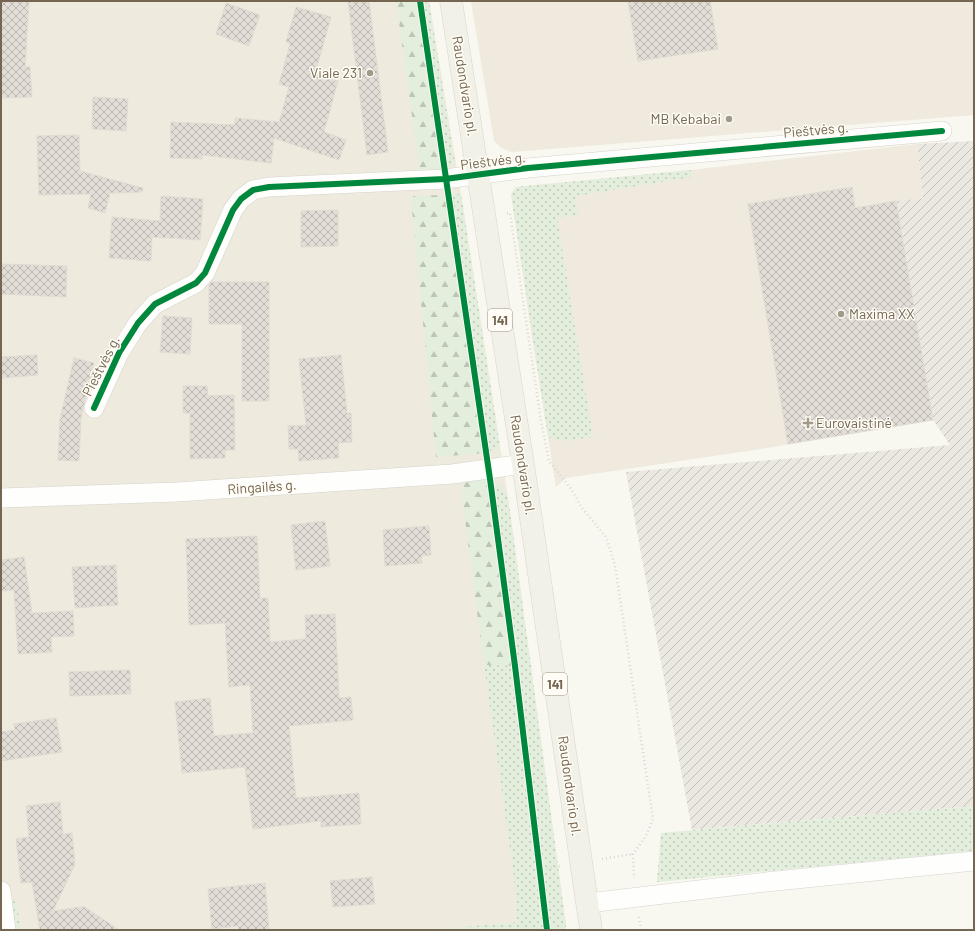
<svg xmlns="http://www.w3.org/2000/svg" width="975" height="931" viewBox="0 0 975 931" font-family="Barlow,sans-serif">
<style>
.residential{fill:#eeeadd}
.commercial{fill:#efe9de}
.industrial{fill:url(#industrial-furrows)}
.grass{fill:url(#grass-dots)}
.forest{fill:url(#forest-firs)}
.building{fill:url(#building-cross-hatch);stroke:#e0dcd3}
.lines{fill:none;stroke-linecap:round;stroke-linejoin:round}
.minor-casing{stroke:#d6d3cd;stroke-width:20}
.primary-casing{stroke:#d9d4cd;stroke-width:23}
.path{stroke:#dad7d1;stroke-width:2.5;stroke-dasharray:1 3;stroke-linecap:butt}
.minor{stroke:#fefefd;stroke-width:19}
.primary{stroke:#f2f1e8;stroke-width:22}
.cycleway-casing{stroke:#fefcf4;stroke-width:8}
.cycleway{stroke:#00873e;stroke-width:6}
.poi-dot{fill:#a39989;stroke:#fefcf4;stroke-width:1.5}
.labels{text-anchor:middle;stroke-width:3;stroke-linejoin:round;paint-order:stroke}
.shield{fill:#fefcf4;stroke:#9e9382;stroke-width:1}
.shield-label{font-size:13px;font-weight:bold;fill:#756651}
.poi-label{font-size:14px;fill:#756651;stroke:#fefcf4;text-anchor:end}
.street-label{font-size:14px;fill:#756651;stroke:#fefcf4}
</style>
<defs>
<pattern id="industrial-furrows" width="10" height="10" patternUnits="userSpaceOnUse"><rect width="10" height="10" fill="#eae8e1"/><path d="M-1 1l2-2M0 10L10 0M9 11l2-2" fill="none" stroke="#c2c0b9"/></pattern>
<pattern id="grass-dots" width="8" height="8" patternUnits="userSpaceOnUse"><rect width="8" height="8" fill="#e3efdc"/><path d="M2 2h.1M6 6h.1" fill="none" stroke="#bdc5b5" stroke-width="1.8" stroke-linecap="round"/></pattern>
<pattern id="forest-firs" width="22" height="20" patternUnits="userSpaceOnUse"><rect width="22" height="20" fill="#e3efdc"/><path d="M5 1l3.5 6h-7zM16 11l3.5 6h-7z" fill="#bdc5b5"/></pattern>
<pattern id="building-cross-hatch" width="8" height="8" patternUnits="userSpaceOnUse"><rect width="8" height="8" fill="#e2ddd6"/><path d="M0 0l8 8M0 8l8-8" fill="none" stroke="#bcb7b0"/></pattern>
</defs>
<rect width="100%" height="100%" fill="#f8f7f0"/>
<polygon class="residential" points="1,1 429,1 461,194 508,497 566,925 565,930 1,930"/>
<g class="commercial">
<polygon points="471,1 974,1 974,115 512,152 501,148 494,141"/>
<polygon points="917,144 923,198 897,201 933,420 767,448 566,478 556,487 532,337 511,194 516,187 691,170"/>
</g>
<polygon class="industrial" points="974,141 974,806 692,830 626,472 950,445 933,420 896,201 923,198 917,144"/>
<g class="grass">
<polygon points="420,1 429,1 455,163 444,169"/>
<polygon points="691,170 693,173 692,177 575,196 578,215 557,218 593,437 561,441 548,437 511,194 516,187"/>
<polygon points="461,194 500,447 496,450 485,453 448,195"/>
<polygon points="490,479 500,484 508,497 566,925 565,930 431,930 517,922 514,876 484,665 515,665"/>
<polygon points="974,806 974,851 657,882 661,833"/>
<polygon points="16,901 21,930 12,930 8,902"/>
</g>
<g class="forest">
<polygon points="396,1 420,1 444,169 437,171 420,173"/>
<polygon points="448,195 485,453 436,457 411,199 414,196"/>
<polygon points="490,479 515,666 484,665 462,497 463,485 470,480"/>
</g>
<g class="building">
<polygon points="1,1 29,1 25,67 30,67 32,97 1,98"/>
<polygon points="348,1 369,1 388,152 367,155"/>
<polygon points="628,1 710,1 718,49 638,61"/>
<polygon points="226,3 260,15 249,46 216,34"/>
<polygon points="296,7 331,17 315,74 338,81 324,132 346,140 339,160 274,138 271,163 202,155 202,159 170,158 171,122 235,125 235,118 279,122 289,87 279,84 290,44 286,42"/>
<polygon points="93,97 128,99 126,131 92,129"/>
<polygon points="79,135 80,171 143,188 142,192 110,193 105,213 88,208 91,194 39,195 37,136"/>
<polygon points="852,187 855,208 896,201 933,420 788,444 748,204"/>
<polygon points="161,196 203,199 200,240 152,237 151,261 109,258 112,217 160,221"/>
<polygon points="338,210 338,246 301,247 301,211"/>
<polygon points="1,264 67,266 66,297 1,294"/>
<polygon points="211,282 269,282 269,401 242,401 242,324 209,324 209,285"/>
<polygon points="163,316 192,318 190,354 160,352"/>
<polygon points="37,355 38,375 1,378 1,357"/>
<polygon points="341,355 347,413 351,413 352,442 338,443 339,458 299,461 298,449 289,449 288,426 306,425 299,359"/>
<polygon points="74,358 94,363 81,417 79,461 58,460 60,419"/>
<polygon points="183,386 207,386 208,396 234,395 235,450 225,450 225,458 190,459 190,413 183,413"/>
<polygon points="325,521 330,566 296,570 291,525"/>
<polygon points="429,526 431,555 421,556 422,563 385,566 383,530"/>
<polygon points="257,536 260,598 268,598 270,642 306,639 305,615 335,614 339,698 351,697 353,720 289,726 296,798 359,793 361,824 321,827 321,821 253,829 245,767 182,773 175,702 210,698 214,736 253,733 250,685 229,687 225,623 189,625 186,539"/>
<polygon points="24,557 32,613 73,611 74,636 51,637 52,652 18,654 14,590 1,591 1,560"/>
<polygon points="116,565 118,605 75,608 72,567"/>
<polygon points="130,670 131,694 70,696 69,672"/>
<polygon points="56,718 62,752 1,761 1,732 15,730 14,724"/>
<polygon points="60,802 63,834 72,833 75,864 53,911 81,907 85,907 119,930 40,930 32,882 21,883 16,839 29,837 26,806"/>
<polygon points="372,877 375,904 333,907 330,881"/>
<polygon points="265,883 269,930 239,930 238,926 212,929 208,889"/>
</g>
<g class="lines">
<g class="minor-casing">
<g id="minor">
<polyline points="94,408 119,353 138,323 155,304 196,283 205,273 233,210 241,199 253,190 269,187 445,179 528,168 942,131"/>
<polyline points="1,498 177,492 452,474 523,464"/>
<polyline points="1,891 6,930"/>
<polyline points="588,903 766,882 974,861"/>
</g>
</g>
<g class="primary-casing">
<polyline id="primary" points="451,1 523,464 591,930"/>
</g>
<g class="path">
<polyline points="507,213 510,213 541,421 549,461 572,490 582,508 606,537 615,565 653,819 646,836 633,854 634,878"/>
<polyline points="452,220 462,219"/>
<polyline points="602,859 633,854"/>
<polyline points="539,870 560,866"/>
<polyline points="639,917 641,930"/>
</g>
<use href="#minor" class="minor"/>
<use href="#primary" class="primary"/>
<g class="cycleway-casing">
<g id="cycleway">
<polyline points="420,1 490,479 515,666 547,930"/>
<polyline points="94,408 119,353 138,323 155,304 196,283 205,273 233,210 241,199 253,190 269,187 445,179 528,168 942,131"/>
</g>
</g>
<use href="#cycleway" class="cycleway"/>
</g>
<g class="poi-dot">
<circle cx="370" cy="73" r="4"/>
<circle cx="729" cy="119" r="4"/>
<circle cx="841" cy="314" r="4"/>
<path d="M806 417h4v4h4v4h-4v4h-4v-4h-4v-4h4z"/>
</g>
<g class="labels">
<g class="shield">
<rect x="488" y="309" width="24" height="22" rx="3"/>
<rect x="543" y="673" width="24" height="22" rx="3"/>
</g>
<g class="shield-label">
<text x="500" y="325">141</text>
<text x="555" y="689">141</text>
</g>
<g class="poi-label">
<text x="362" y="78">Viale 231</text>
<text x="721" y="124">MB Kebabai</text>
<text x="849" y="319" text-anchor="start">Maxima XX</text>
<text x="816" y="428" text-anchor="start">Eurovaistinė</text>
</g>
<g class="street-label">
<text transform="translate(465 86) rotate(81)" y="5">Raudondvario pl.</text>
<text transform="translate(816 130) rotate(-5)" y="5">Pieštvės g.</text>
<text transform="translate(493 161) rotate(-7)" y="5">Pieštvės g.</text>
<text transform="translate(101 366) rotate(-63)" y="5">Pieštvės g.</text>
<text transform="translate(523 465) rotate(81)" y="5">Raudondvario pl.</text>
<text transform="translate(262 487) rotate(-4)" y="5">Ringailės g.</text>
<text transform="translate(570 786) rotate(82)" y="5">Raudondvario pl.</text>
</g>
</g>
<rect width="975" height="931" fill="none" stroke="#756651" stroke-width="4"/>
</svg>
